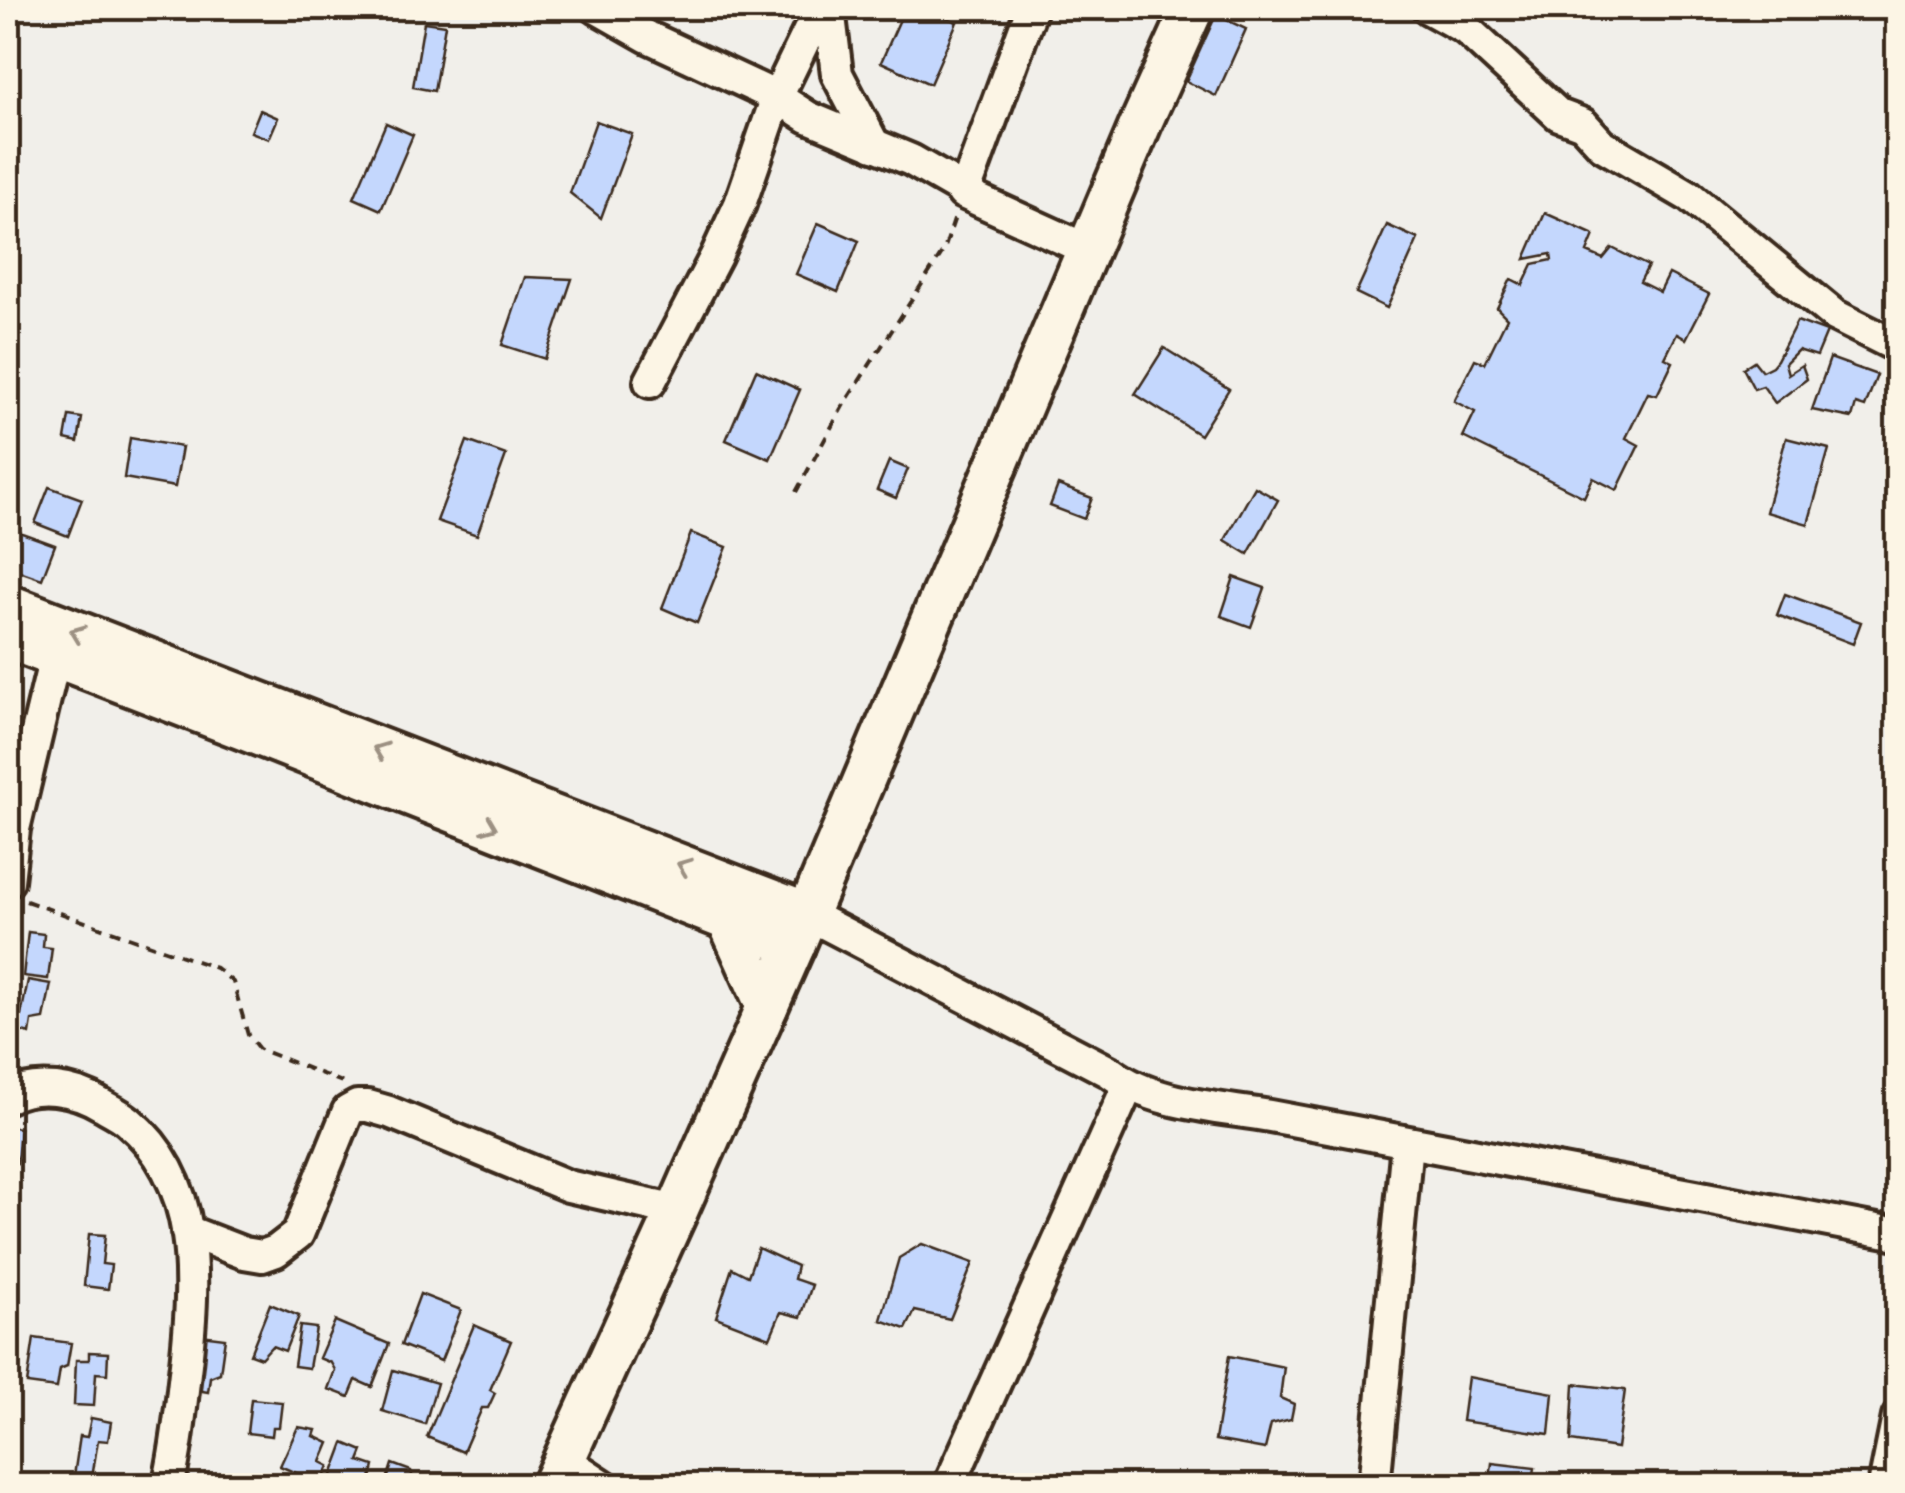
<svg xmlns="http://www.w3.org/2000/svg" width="1905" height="1493" viewBox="0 0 1905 1493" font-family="Sriracha,sans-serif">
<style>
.building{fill:#c4d7fd;stroke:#3b2a1e;stroke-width:2.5}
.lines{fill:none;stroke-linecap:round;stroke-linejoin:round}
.street-casing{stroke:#3b2a1e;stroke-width:38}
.secondary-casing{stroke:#3b2a1e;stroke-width:48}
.path{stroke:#3b2a1e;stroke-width:4;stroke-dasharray:10 8;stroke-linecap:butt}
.street{stroke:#fcf5e5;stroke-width:30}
.secondary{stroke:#fcf5e5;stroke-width:40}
.oneway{stroke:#9c9082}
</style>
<rect width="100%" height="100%" fill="#f1efea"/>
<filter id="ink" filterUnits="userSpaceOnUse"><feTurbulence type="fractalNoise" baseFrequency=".01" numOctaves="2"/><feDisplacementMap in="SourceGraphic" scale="20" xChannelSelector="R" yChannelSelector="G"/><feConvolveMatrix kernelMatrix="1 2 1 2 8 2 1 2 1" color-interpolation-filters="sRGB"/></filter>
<g filter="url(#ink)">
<g class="building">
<polygon points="905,8 924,8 957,22 930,84 881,62"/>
<polygon points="1216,15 1246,29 1216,96 1186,81"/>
<polygon points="424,22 445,25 434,91 413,87"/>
<polygon points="260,110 278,118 269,139 251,132"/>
<polygon points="596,121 632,134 601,218 570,193"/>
<polygon points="386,123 413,135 381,210 354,198"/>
<polygon points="1545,213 1594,235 1587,252 1603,259 1612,248 1648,266 1640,282 1660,292 1669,274 1709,294 1686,339 1677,334 1665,358 1673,362 1657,395 1648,393 1626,438 1639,445 1617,490 1593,478 1584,497 1463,437 1475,412 1454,401 1475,359 1485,363 1507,318 1497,308 1511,279 1523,285 1533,264 1552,260 1551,254 1525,259"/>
<polygon points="818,223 859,241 838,292 796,274"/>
<polygon points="1387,225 1418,239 1387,308 1356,293"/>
<polygon points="525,277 572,279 545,359 502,345"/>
<polygon points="1797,321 1827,332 1817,356 1798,350 1785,363 1788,374 1802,365 1807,379 1775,403 1763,386 1754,389 1743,368 1754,361 1762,371 1772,366 1777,360"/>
<polygon points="1164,348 1229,389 1200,435 1135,394"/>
<polygon points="1830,358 1877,375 1865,407 1856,404 1852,418 1812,410"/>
<polygon points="756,370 800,390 770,459 726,440"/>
<polygon points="69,416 82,418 78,442 65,439"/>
<polygon points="130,438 182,447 175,487 124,478"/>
<polygon points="1786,438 1829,449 1808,524 1766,512"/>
<polygon points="467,441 506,455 477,535 437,521"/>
<polygon points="889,461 908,469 896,498 877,490"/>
<polygon points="1058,485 1092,498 1084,519 1050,506"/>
<polygon points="49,487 82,499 68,536 35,523"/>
<polygon points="1255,487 1278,500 1248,554 1225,540"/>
<polygon points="8,528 55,545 42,579 8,567"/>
<polygon points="691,533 727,547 697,623 662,608"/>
<polygon points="1234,577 1265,588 1251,627 1221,616"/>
<polygon points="1785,594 1861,622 1853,644 1777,615"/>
<polygon points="28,932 44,934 43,947 52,948 48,979 23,976"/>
<polygon points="28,980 51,984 44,1019 32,1021 30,1034 18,1031"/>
<polygon points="8,1126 20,1128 17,1163 8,1162"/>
<polygon points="89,1234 105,1235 102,1264 111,1265 108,1289 84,1286"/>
<polygon points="922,1244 973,1263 950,1319 915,1311 906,1329 881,1320 899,1258"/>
<polygon points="758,1248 797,1266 794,1279 812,1285 801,1317 781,1312 770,1338 716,1317 732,1268 748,1276"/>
<polygon points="420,1294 461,1310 441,1361 401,1345"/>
<polygon points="270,1304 299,1316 285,1351 272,1346 261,1358 250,1354"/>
<polygon points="335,1321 389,1344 372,1387 356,1380 349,1397 328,1389 335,1370 331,1363 319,1358"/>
<polygon points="474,1325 511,1341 490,1390 495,1393 488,1408 482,1408 463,1452 427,1437"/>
<polygon points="300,1326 316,1328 309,1368 294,1366"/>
<polygon points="193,1334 225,1338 220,1373 210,1377 208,1392 185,1388"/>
<polygon points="34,1338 71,1343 67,1366 60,1369 57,1388 27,1384"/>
<polygon points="89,1352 108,1353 107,1374 96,1373 94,1406 74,1405 76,1360 89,1360"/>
<polygon points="1229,1356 1284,1367 1280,1398 1294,1404 1291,1419 1271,1424 1265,1449 1215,1440"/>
<polygon points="393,1370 437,1383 425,1424 382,1411"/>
<polygon points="1468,1377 1553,1393 1549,1434 1462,1421"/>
<polygon points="1574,1384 1625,1390 1617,1448 1571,1441"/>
<polygon points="251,1399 282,1402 279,1427 273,1427 272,1436 247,1433"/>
<polygon points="91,1418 111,1422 108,1441 98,1440 92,1478 74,1476 80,1436 87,1437"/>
<polygon points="298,1427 316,1430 314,1436 329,1443 321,1462 329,1466 321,1484 280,1466"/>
<polygon points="344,1443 363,1451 359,1461 374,1466 369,1486 328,1486"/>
<polygon points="1492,1463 1535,1468 1532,1486 1489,1486"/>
<polygon points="392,1464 411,1471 413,1479 425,1486 385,1486"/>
<polygon points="1572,1475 1594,1480 1594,1486 1571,1486"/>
<polygon points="59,1478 98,1486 58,1486"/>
</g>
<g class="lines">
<g class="street-casing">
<g id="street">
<polyline points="597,8 648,37 777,97 808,117 911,160 965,191 963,193 1088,250"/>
<polyline points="829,8 837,74 874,145"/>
<polyline points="1428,8 1466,29 1559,115 1583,124 1602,145 1689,196 1834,315 1898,347"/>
<polyline points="965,191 1032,8"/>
<polyline points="650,382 716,256 740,204 777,97 820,8"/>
<polyline points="8,881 14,829 55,657"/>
<path d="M807,914L1110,1072C1153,1105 1218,1107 1270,1116L1898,1234"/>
<path d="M8,1097C36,1082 75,1088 102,1105C111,1110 121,1115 128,1121C201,1182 195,1279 186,1364C181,1405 178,1445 168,1486"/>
<polyline points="187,1231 244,1253 262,1256 276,1251 298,1234 348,1111 357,1106 368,1106 389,1112 568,1186 677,1211"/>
<polyline points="563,1459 604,1486"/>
<polyline points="949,1486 1128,1086"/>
<polyline points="1374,1486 1407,1143"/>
<polyline points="1884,1486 1898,1417"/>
</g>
</g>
<g class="secondary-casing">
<g id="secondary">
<polyline points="8,605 807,914"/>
<polyline points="8,638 259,735 794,946"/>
<polyline points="728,920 767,1007"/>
<polyline points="552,1486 677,1211 794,946 1142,121 1193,8"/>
</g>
</g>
<g class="path">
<polyline points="796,492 843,406 944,250 955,217"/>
<polyline points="26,901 216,968 233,982 248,1035 259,1049 342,1082"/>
</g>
<use href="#street" class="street"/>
<use href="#secondary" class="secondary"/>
</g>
<defs><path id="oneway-chevron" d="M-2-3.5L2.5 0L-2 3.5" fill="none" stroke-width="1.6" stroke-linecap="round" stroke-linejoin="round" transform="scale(2.5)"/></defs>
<g class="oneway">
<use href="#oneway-chevron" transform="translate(77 633) rotate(-159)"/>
<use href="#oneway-chevron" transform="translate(380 750) rotate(-159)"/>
<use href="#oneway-chevron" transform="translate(490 826) rotate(22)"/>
<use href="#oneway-chevron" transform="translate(684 866) rotate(-159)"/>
</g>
</g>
<rect width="1905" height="1493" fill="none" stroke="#fcf5e5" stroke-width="40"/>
<rect x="20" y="20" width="1865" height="1453" fill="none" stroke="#3b2a1e" stroke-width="4" filter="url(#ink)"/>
</svg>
